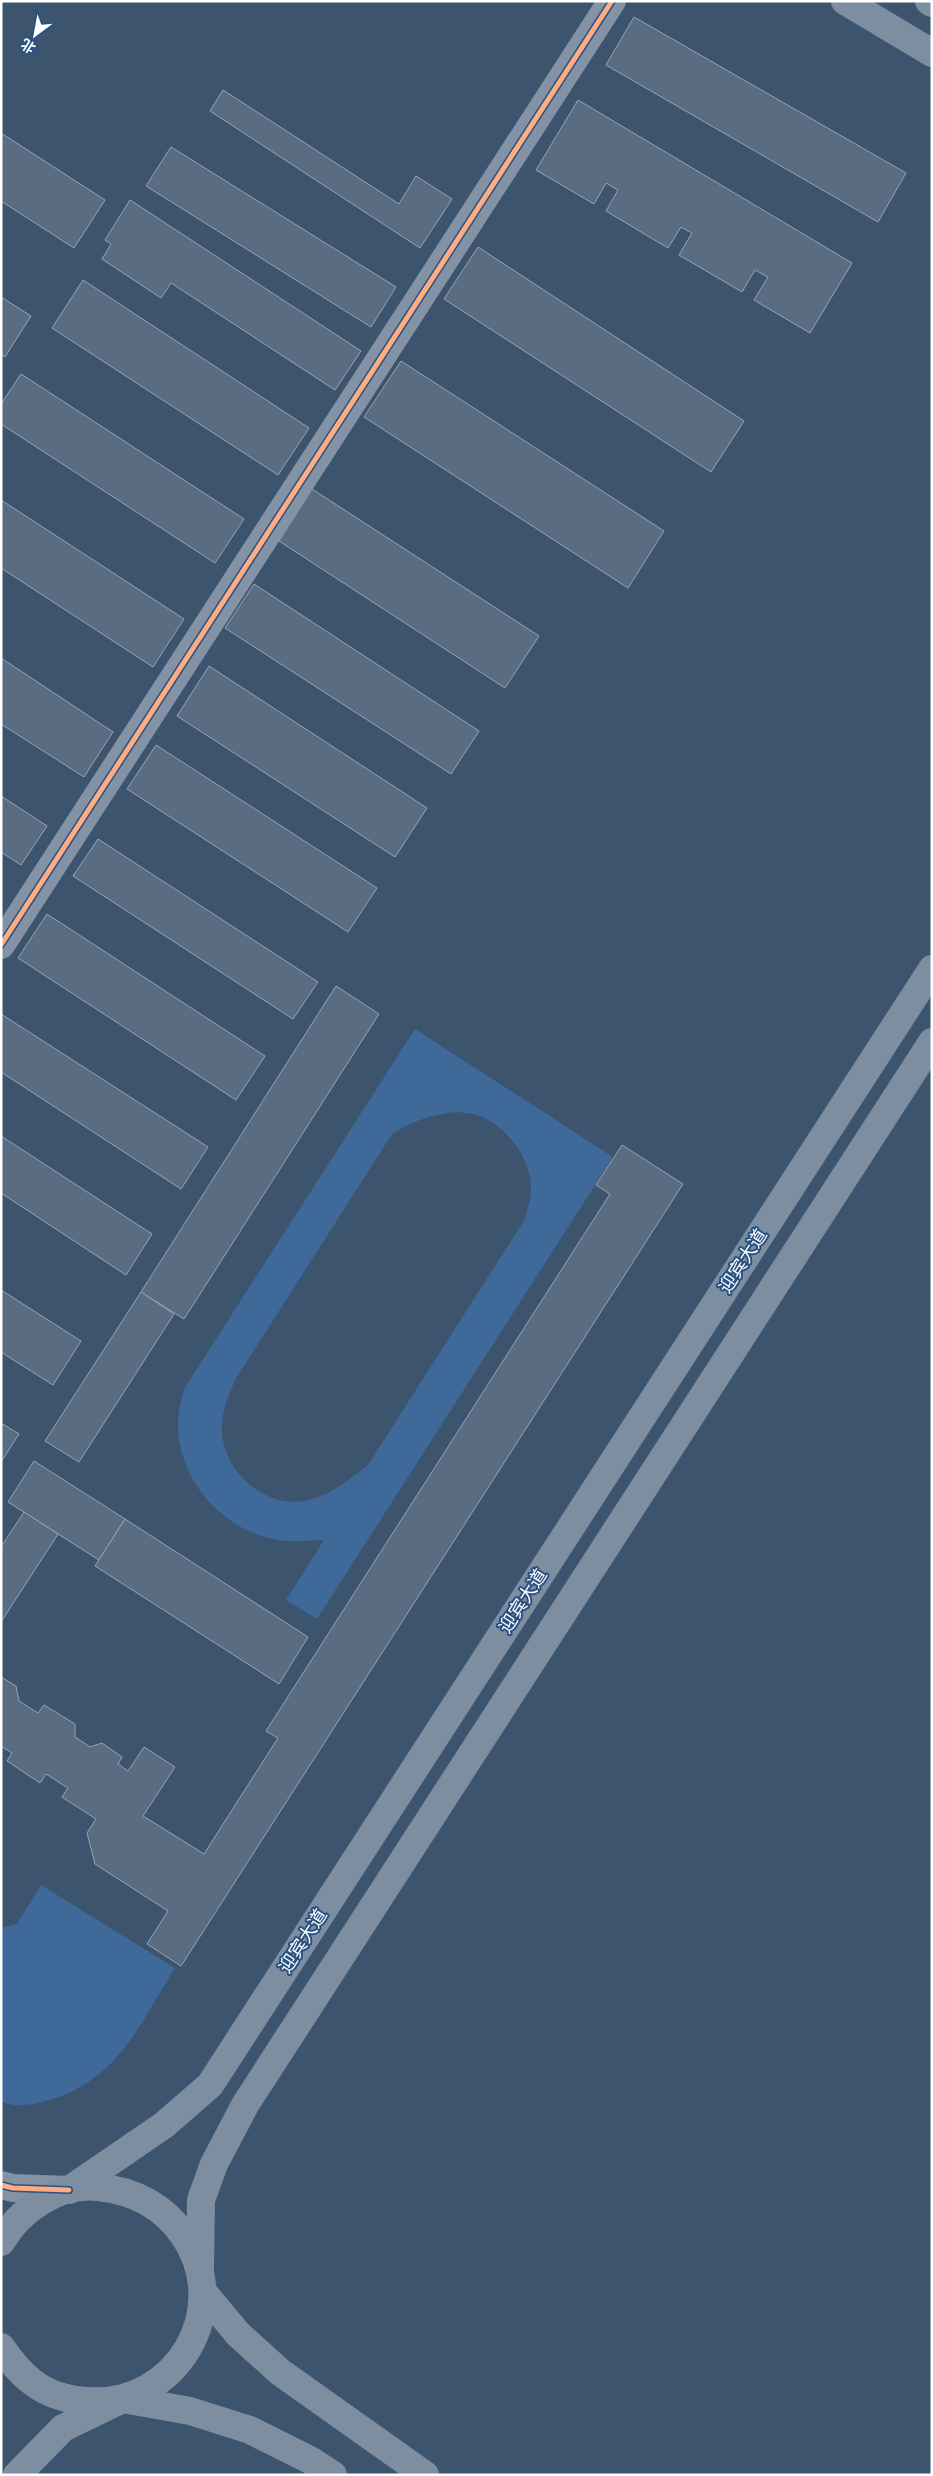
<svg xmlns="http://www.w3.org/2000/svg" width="933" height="2476" viewBox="0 0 933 2476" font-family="Barlow,'Noto Sans SC',sans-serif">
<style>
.green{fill:#3e6999;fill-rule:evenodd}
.building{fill:#5a6c81;stroke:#97a4b3}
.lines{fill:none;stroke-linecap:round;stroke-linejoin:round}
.minor{stroke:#8393a5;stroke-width:28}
.tertiary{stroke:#8393a5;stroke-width:28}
.secondary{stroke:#7e8ea1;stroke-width:28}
.cycleway-casing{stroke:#295283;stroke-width:8}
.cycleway{stroke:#ffac80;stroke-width:5}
.labels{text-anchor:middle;stroke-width:4;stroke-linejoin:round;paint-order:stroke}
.street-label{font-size:18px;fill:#fff;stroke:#295283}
</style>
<rect width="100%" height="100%" fill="#3d546f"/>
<g class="green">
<path d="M415,1029L613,1157L317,1619L286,1600L324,1540C311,1540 298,1542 285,1541C228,1536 177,1482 178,1423C178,1412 182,1400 184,1389ZM457,1112C464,1113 473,1113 480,1116C507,1127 531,1158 531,1189C531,1199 527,1210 525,1219L368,1465C350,1479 332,1494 309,1500C265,1511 219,1469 222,1424C223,1408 229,1395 235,1380L392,1134C416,1120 429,1115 457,1112Z"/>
<path d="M41,1885L175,1968C138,2027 116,2084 42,2102C29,2105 13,2108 1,2101V1928L17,1924Z"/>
</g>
<g class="building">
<polygon points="634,17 906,173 878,222 606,65"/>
<polygon points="223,90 399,204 416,176 452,199 420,248 210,111"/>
<polygon points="578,100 852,263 810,333 754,300 768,277 755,270 742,292 679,255 692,233 681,227 668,248 606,211 618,190 606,183 594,204 536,170"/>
<polygon points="1,133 105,200 74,248 1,201"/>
<polygon points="171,147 396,287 371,327 146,186"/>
<polygon points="130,200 361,351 335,390 171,283 161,298 102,259 111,244 105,240"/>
<polygon points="478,247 744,421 711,472 444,299"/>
<polygon points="83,280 309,428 278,475 52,328"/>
<polygon points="1,297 31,316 5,357 1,354"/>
<polygon points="401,361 664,531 628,588 364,417"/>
<polygon points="21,374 244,519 215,563 1,424 1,404"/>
<polygon points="312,489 539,636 505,688 279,541"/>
<polygon points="1,500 184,619 153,667 1,568"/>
<polygon points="254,584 479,731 451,774 225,628"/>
<polygon points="1,658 113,732 84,777 1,724"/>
<polygon points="209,666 427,808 395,857 177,716"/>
<polygon points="156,745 377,888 348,932 127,789"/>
<polygon points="1,796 47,826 21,865 1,852"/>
<polygon points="98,839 318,982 293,1019 73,876"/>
<polygon points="47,914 265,1056 236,1100 18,958"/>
<polygon points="336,986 379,1014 184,1319 141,1292"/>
<polygon points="1,1014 208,1147 181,1189 1,1072"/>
<polygon points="1,1136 152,1234 126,1275 1,1193"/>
<polygon points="622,1145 683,1184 181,1966 147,1944 168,1911 95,1864 87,1833 96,1819 62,1797 68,1788 46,1774 40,1783 7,1761 12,1753 1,1746 1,1677 16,1686 19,1701 38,1713 44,1705 75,1724 75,1737 90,1747 102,1743 122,1757 118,1764 128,1771 144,1747 175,1767 143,1816 204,1854 278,1738 266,1731 610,1194 596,1185"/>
<polygon points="1,1290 81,1341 53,1385 1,1352"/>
<polygon points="141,1292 174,1314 79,1462 45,1441"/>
<polygon points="1,1423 19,1434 1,1462"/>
<polygon points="34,1461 125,1519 99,1560 8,1502"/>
<polygon points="24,1512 58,1534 1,1622 1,1547"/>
<polygon points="125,1519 308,1637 279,1684 95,1566"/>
</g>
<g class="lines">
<polyline class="minor" points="1,945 612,1"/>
<polyline class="tertiary" points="1,2185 13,2188 69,2190"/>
<g class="secondary">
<polyline points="845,1 932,53"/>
<polyline points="929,1 932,3"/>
<polyline points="69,2190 164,2125 210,2085 932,969"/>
<path d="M1,2242C20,2209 59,2183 98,2187C134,2191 163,2205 184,2236C234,2310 176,2407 88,2401C68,2400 47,2394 31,2381C19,2372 10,2360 1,2347"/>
<polyline points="200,2268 201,2200 214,2164 245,2105 932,1042"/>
<polyline points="203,2292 238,2334 280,2372 425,2475"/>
<polyline points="17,2475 63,2428 123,2399 190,2411 250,2430 310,2460 333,2475"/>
</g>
<g class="cycleway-casing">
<g id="cycleway">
<polyline points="1,945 612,1"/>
<polyline points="1,2185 13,2188 69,2190"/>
</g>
</g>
<use href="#cycleway" class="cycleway"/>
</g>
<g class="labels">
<g class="street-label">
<text transform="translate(743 1261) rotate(-57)" y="6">迎宾大道</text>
<text transform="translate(523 1601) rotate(-57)" y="6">迎宾大道</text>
<text transform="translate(303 1941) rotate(-57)" y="6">迎宾大道</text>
</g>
</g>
<rect width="933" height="2476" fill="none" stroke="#ffffff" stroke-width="5"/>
<g transform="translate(35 35) rotate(212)" stroke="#295283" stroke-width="4" paint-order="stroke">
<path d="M0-4L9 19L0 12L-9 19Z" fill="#ffffff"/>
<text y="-8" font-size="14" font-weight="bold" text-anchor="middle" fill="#ffffff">北</text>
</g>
</svg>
